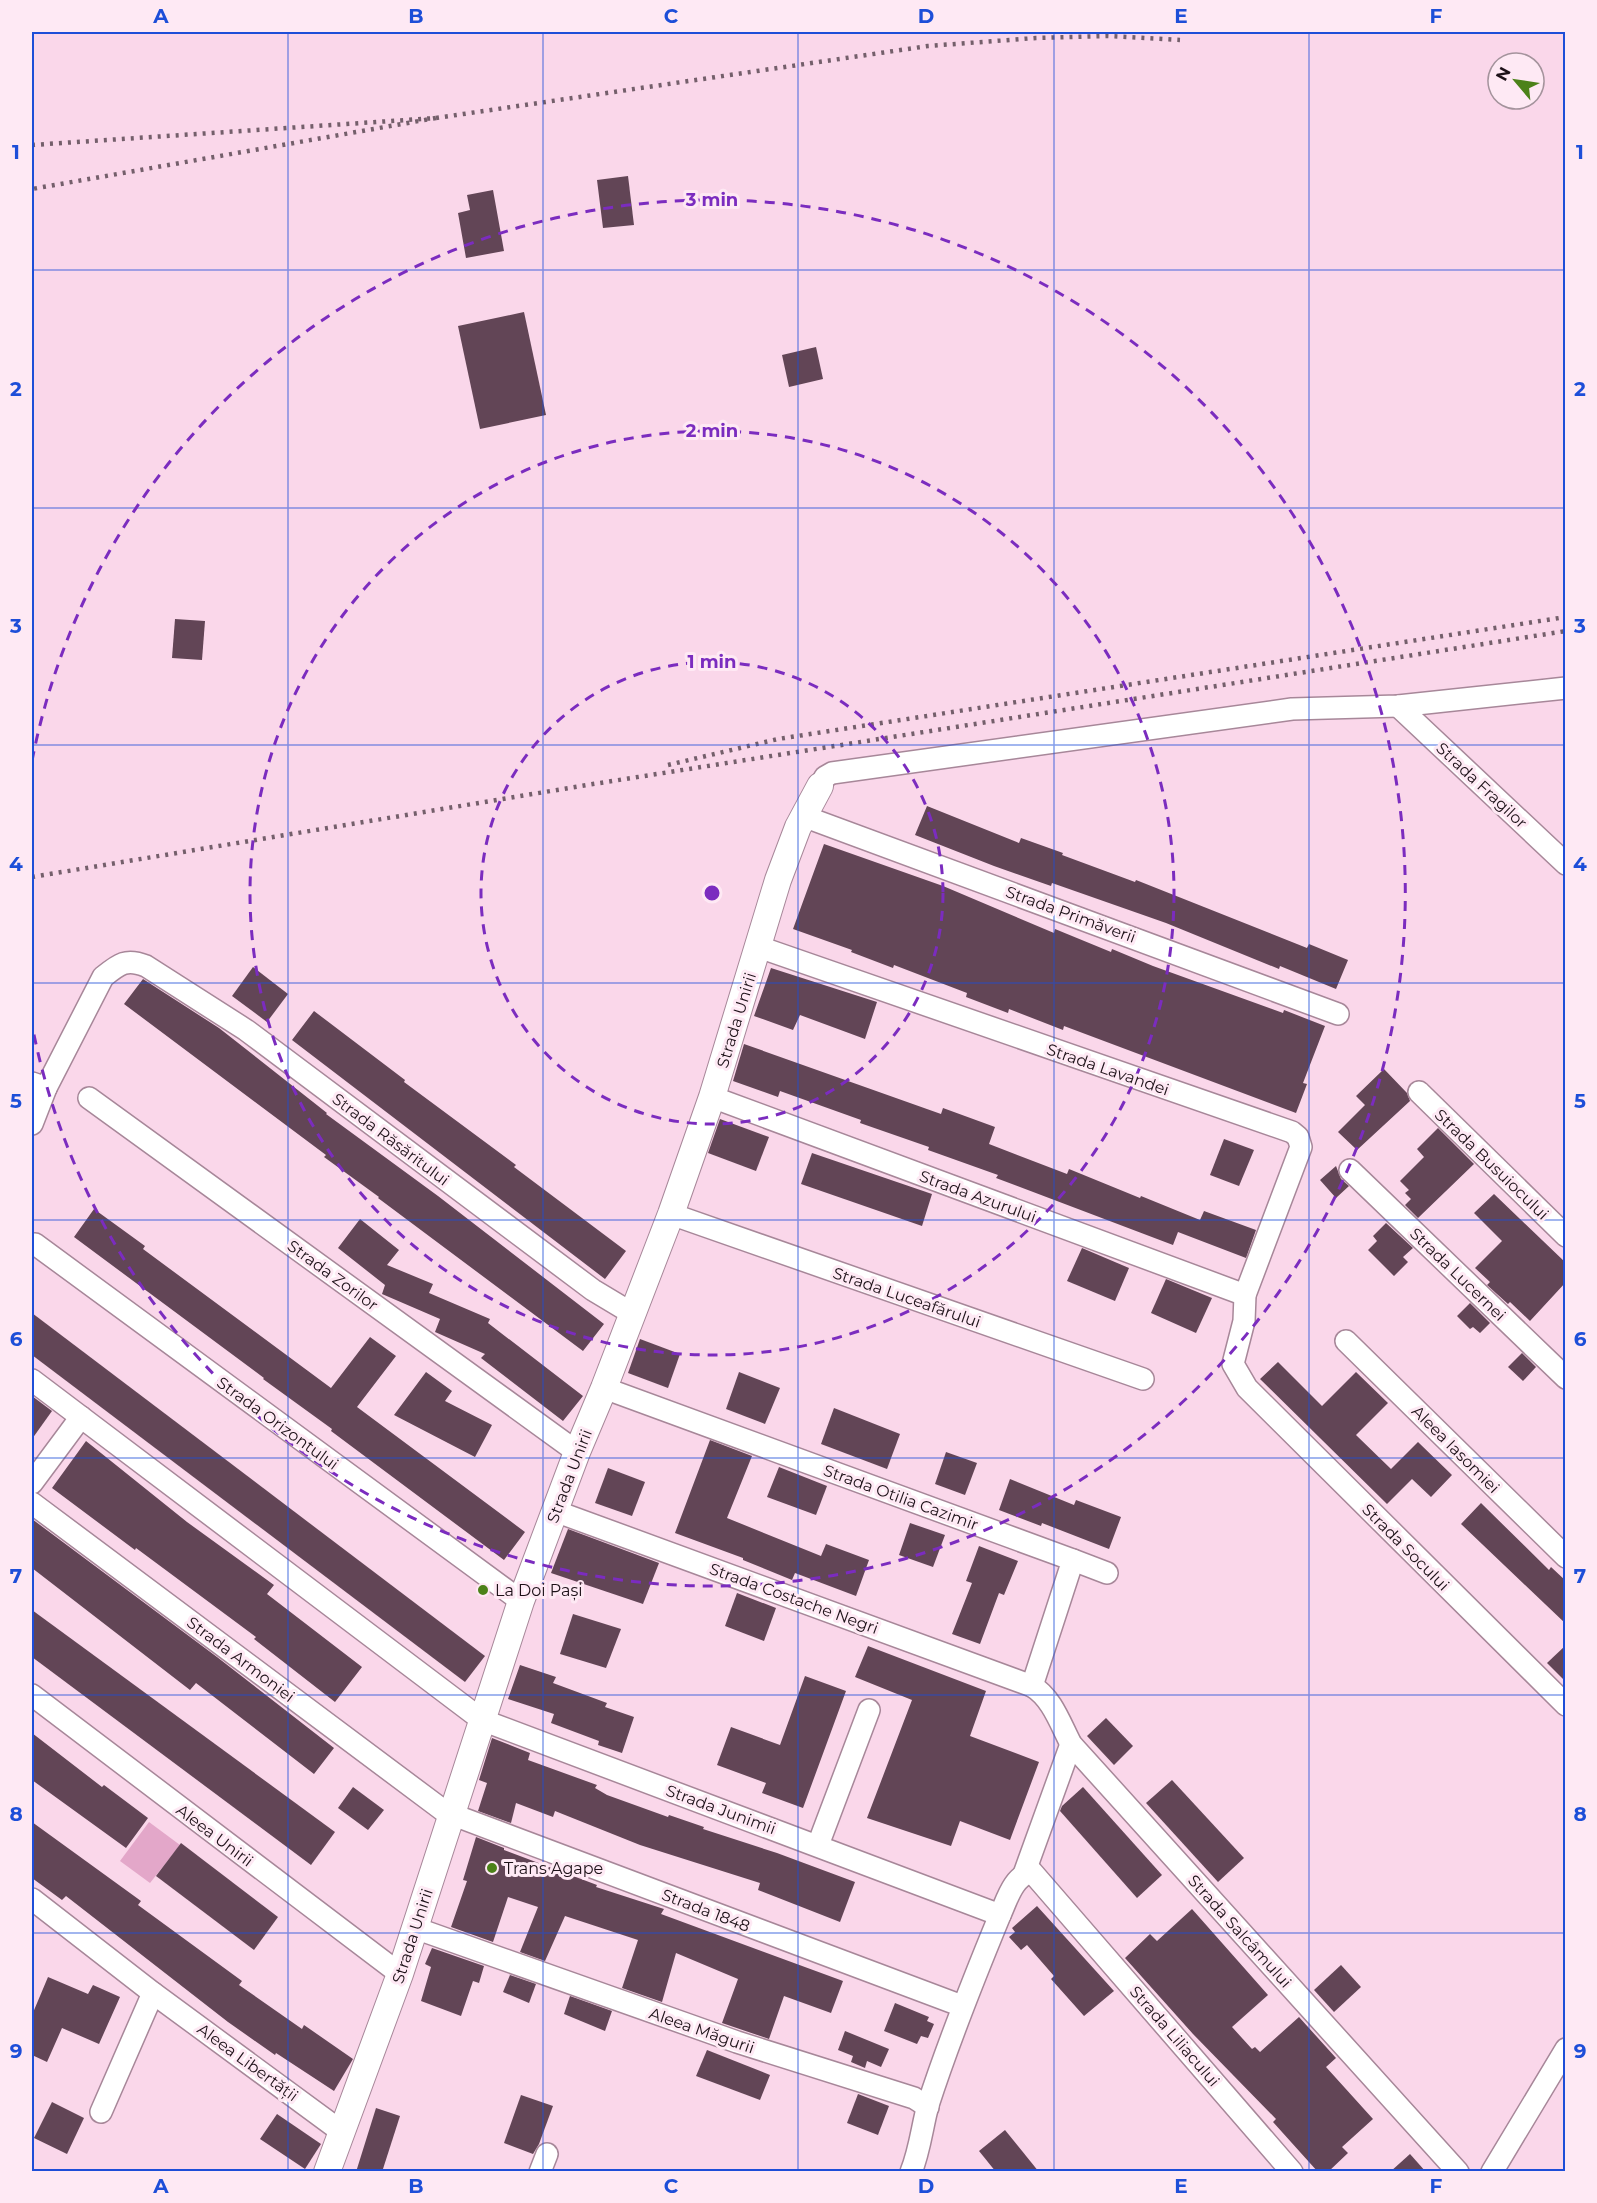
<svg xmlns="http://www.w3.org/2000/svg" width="1597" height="2203" viewBox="0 0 1597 2203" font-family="Montserrat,sans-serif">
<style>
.green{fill:#e3a7c9}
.building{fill:#624556}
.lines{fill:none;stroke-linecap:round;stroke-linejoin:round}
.minor-casing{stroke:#a78799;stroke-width:24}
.tertiary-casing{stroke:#a78799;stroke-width:28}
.minor{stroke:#fff;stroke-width:21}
.tertiary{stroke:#fff;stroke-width:26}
.rail{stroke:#745f6b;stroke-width:4.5;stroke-dasharray:3 6;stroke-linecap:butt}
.grid{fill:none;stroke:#1d4ed8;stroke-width:1.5;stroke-opacity:0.55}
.ring{fill:none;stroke:#7b2cbf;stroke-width:3;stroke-dasharray:10 8}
.poi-dot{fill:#4c8219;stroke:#fee9f4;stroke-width:2}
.labels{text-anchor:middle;stroke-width:6;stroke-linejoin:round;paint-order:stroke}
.street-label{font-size:16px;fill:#1d1118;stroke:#fee9f4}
.poi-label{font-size:16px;fill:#1d1118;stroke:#fee9f4;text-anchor:start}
.centre{fill:#7b2cbf;stroke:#fee9f4;stroke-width:3}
.ring-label{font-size:18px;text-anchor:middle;font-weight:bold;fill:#7b2cbf;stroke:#fee9f4;stroke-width:6;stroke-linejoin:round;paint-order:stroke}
.neatline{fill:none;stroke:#1d4ed8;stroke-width:2}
.grid-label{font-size:20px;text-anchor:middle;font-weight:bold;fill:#1d4ed8}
</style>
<rect width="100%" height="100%" fill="#fad7ea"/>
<polygon class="green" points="149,1822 180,1845 150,1883 120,1861"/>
<g class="building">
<polygon points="628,176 634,225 603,228 597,180"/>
<polygon points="493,190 504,251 466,258 458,213 470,210 467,195"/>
<polygon points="524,312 546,415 480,429 458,326"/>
<polygon points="816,347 823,379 789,387 782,355"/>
<polygon points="175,619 205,621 202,660 172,658"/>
<polygon points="927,806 1019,843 1021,838 1063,853 1062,855 1135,882 1136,880 1307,948 1309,944 1348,960 1336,989 1280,966 1279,969 1166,923 1052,883 1051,886 994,866 915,835"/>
<polygon points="824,844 943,886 1054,933 1055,929 1111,952 1112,949 1153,966 1283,1013 1284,1010 1325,1026 1303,1083 1307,1084 1296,1113 1064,1026 1063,1030 1009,1009 1008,1013 966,997 967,993 894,965 893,968 851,952 852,950 793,929"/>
<polygon points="253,967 288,994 267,1022 232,996"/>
<polygon points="771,968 877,1002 865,1039 800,1015 793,1030 754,1016"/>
<polygon points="143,979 219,1028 327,1113 326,1114 438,1196 604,1324 583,1351 378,1198 379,1197 324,1157 326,1155 124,1004"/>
<polygon points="314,1011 405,1080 404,1082 516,1165 514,1167 626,1251 605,1279 292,1040"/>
<polygon points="744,1044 941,1114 943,1108 995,1127 989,1144 1067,1174 1069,1169 1140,1198 1141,1196 1200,1220 1204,1211 1256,1230 1246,1258 1178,1232 1173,1245 996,1178 998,1175 928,1150 929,1147 860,1123 861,1120 780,1091 778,1097 733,1081"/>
<polygon points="1384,1069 1407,1093 1410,1101 1357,1150 1338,1132 1365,1105 1356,1096"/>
<polygon points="720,1119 769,1137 756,1171 708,1153"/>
<polygon points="1438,1128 1474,1164 1418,1218 1405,1205 1411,1199 1405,1193 1409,1190 1400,1181 1424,1157 1417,1149"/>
<polygon points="1224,1139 1254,1150 1239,1186 1210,1175"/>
<polygon points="812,1153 932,1194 922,1226 801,1184"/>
<polygon points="1336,1166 1341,1179 1349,1186 1336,1198 1320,1180"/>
<polygon points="1494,1194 1566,1263 1566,1282 1530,1321 1510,1302 1508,1304 1487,1285 1490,1282 1475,1268 1502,1241 1474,1213"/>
<polygon points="94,1209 145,1246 143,1249 331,1388 370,1337 396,1356 357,1407 525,1532 504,1560 331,1431 332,1429 263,1379 264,1378 74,1237"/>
<polygon points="360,1219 399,1250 387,1265 433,1284 429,1293 490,1319 488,1323 583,1396 563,1421 481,1358 485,1354 435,1332 440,1319 382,1294 385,1285 338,1248"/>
<polygon points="1386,1223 1413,1248 1403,1257 1408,1262 1394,1276 1368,1250 1377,1241 1373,1236"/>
<polygon points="1082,1248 1129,1268 1115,1301 1067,1281"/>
<polygon points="1166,1279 1212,1298 1196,1333 1151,1313"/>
<polygon points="1470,1303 1490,1323 1480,1333 1473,1327 1470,1329 1457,1316"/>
<polygon points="32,1313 485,1656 465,1682 32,1355"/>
<polygon points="640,1339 680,1354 668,1388 628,1373"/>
<polygon points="1522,1353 1536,1367 1523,1381 1508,1367"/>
<polygon points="1278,1362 1322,1406 1356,1372 1388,1403 1356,1435 1391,1469 1418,1442 1452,1475 1431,1497 1412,1479 1387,1504 1260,1379"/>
<polygon points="426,1372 452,1391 445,1401 492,1425 475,1457 394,1415"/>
<polygon points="739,1372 780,1388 765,1424 726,1409"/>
<polygon points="32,1396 52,1411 32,1439"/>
<polygon points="834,1408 900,1434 887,1469 821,1444"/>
<polygon points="710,1440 752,1456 727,1518 821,1556 826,1544 869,1560 856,1596 795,1573 792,1580 743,1560 743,1558 675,1533"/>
<polygon points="86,1441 187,1522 274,1585 267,1594 362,1667 335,1702 254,1639 256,1637 136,1548 135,1550 52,1488"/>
<polygon points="946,1452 977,1463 965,1495 935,1484"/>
<polygon points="779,1467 827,1486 816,1515 767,1497"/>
<polygon points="608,1468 645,1482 632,1516 595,1503"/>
<polygon points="1010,1479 1074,1505 1076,1500 1121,1517 1109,1549 1042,1523 1041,1526 999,1510"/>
<polygon points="1481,1503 1549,1570 1551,1567 1566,1581 1566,1624 1461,1524"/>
<polygon points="32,1519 217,1657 334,1748 314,1774 196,1683 190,1690 32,1568"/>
<polygon points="910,1523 945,1535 933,1567 899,1555"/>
<polygon points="568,1529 659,1563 643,1604 551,1573"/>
<polygon points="979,1546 1018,1561 1004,1595 999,1593 980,1644 952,1634 972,1583 966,1581"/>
<polygon points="737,1593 776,1608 764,1641 725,1626"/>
<polygon points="32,1610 335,1832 311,1865 32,1657"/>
<polygon points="573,1614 621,1629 606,1668 560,1654"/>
<polygon points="1566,1645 1566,1682 1547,1663"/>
<polygon points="868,1646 986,1691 970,1736 1039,1762 1010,1840 960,1821 951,1846 867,1818 912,1700 855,1677"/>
<polygon points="520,1665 556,1677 553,1683 607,1703 605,1707 634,1717 622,1753 598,1745 599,1741 551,1723 554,1714 508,1699"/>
<polygon points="805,1676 846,1691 803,1808 762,1793 766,1783 717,1765 731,1727 780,1745"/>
<polygon points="1106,1718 1133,1746 1114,1765 1087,1736"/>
<polygon points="32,1733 102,1787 104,1785 148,1818 126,1848 32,1780"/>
<polygon points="492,1738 530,1753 528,1760 597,1785 595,1788 607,1795 668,1817 669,1815 704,1827 703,1829 777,1853 855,1882 840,1922 758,1890 760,1883 640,1845 555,1811 553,1817 516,1803 511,1823 478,1811 487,1783 479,1780"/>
<polygon points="1172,1780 1244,1858 1218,1882 1146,1803"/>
<polygon points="353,1787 384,1810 368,1830 338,1808"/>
<polygon points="1083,1787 1162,1875 1137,1898 1060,1811 1062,1806"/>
<polygon points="32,1822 141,1901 138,1905 242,1981 239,1985 302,2029 304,2025 353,2059 334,2091 276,2053 275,2055 228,2022 66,1896 62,1900 32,1878"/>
<polygon points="476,1837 504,1848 504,1850 597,1885 596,1887 664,1909 661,1914 843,1981 831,2013 784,1996 769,2039 722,2023 738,1979 676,1953 662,2002 622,1988 638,1940 565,1916 545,1961 520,1952 538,1907 508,1897 493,1942 451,1927 467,1881 463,1880"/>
<polygon points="181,1843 278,1917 254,1950 156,1876"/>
<polygon points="1037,1906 1114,1991 1084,2016 1051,1979 1054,1976 1027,1945 1021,1950 1009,1937 1015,1932 1012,1928"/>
<polygon points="1192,1909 1268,1995 1232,2027 1252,2049 1255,2047 1260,2052 1299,2017 1336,2058 1326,2067 1373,2119 1342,2147 1348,2153 1328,2172 1318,2172 1273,2122 1276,2119 1193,2034 1125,1958 1150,1934 1157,1941"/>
<polygon points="432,1948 484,1966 479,1983 473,1981 461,2016 421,2001 431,1967 425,1964"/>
<polygon points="1341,1965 1361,1987 1334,2012 1314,1990"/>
<polygon points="510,1975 536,1984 529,2003 503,1992"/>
<polygon points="48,1977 88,1994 93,1985 120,1997 99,2044 62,2028 47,2062 32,2055 32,2015"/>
<polygon points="570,1996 612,2011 605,2031 564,2014"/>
<polygon points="895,2003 929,2017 927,2021 934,2024 928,2038 921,2036 917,2044 884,2031"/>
<polygon points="845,2031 889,2049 881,2067 867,2061 865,2068 851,2062 853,2056 838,2050"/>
<polygon points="707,2050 770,2075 760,2100 696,2076"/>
<polygon points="858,2094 889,2106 878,2135 847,2123"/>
<polygon points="521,2095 553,2106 539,2144 533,2154 504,2143"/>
<polygon points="52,2102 84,2118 67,2154 34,2138"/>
<polygon points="376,2108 400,2116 382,2172 356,2172"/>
<polygon points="277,2114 321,2144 305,2169 260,2139"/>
<polygon points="1005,2130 1039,2172 996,2172 979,2151"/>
<polygon points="1410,2154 1426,2172 1390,2172"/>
</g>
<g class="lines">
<g class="minor-casing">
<g id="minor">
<polyline points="1398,706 1566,864"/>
<polyline points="820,786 825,777 832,773 1292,709 1398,706 1566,688"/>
<polyline points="803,816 1338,1014"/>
<polyline points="759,947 1292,1132 1298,1137 1301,1147 1245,1295 1244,1321 1233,1364 1247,1388 1566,1705"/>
<path d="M32,1083L46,1088L103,977C119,964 126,958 146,966L246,1030L593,1290L633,1314"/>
<polyline points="1419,1092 1566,1236"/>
<polyline points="712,1097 1245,1295"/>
<polyline points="89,1098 577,1452"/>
<polyline points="32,1124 46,1088"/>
<polyline points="1350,1170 1566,1378"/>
<polyline points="671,1214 1143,1379"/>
<polyline points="35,1244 521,1601"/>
<polyline points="1346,1341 1566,1557"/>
<path d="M32,1380L482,1720L1000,1915C1007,1900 1013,1876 1032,1872L1292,2172"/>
<polyline points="604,1388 1073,1560 1032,1686"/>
<polyline points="32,1483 81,1417"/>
<polyline points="32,1503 444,1811 452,1811 459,1817 962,2006"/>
<path d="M555,1511L1032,1686C1052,1698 1060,1723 1071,1744L1458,2172"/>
<polyline points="1073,1560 1107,1573"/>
<polyline points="32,1695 400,1974"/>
<polyline points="818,1845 869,1710"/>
<polyline points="1024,1874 1071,1744"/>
<polyline points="32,1899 153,1993 342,2132"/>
<polyline points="415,1928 737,2042 914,2098 928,2107"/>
<polyline points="101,2112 153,1993"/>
<polyline points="540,2172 547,2154"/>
<path d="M911,2172C920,2150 922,2127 928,2105C949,2040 974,1978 1000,1915"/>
<polyline points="1492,2172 1566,2049"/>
</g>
</g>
<g class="tertiary-casing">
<polyline id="tertiary" points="327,2172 400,1974 521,1601 577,1452 604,1388 671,1214 712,1097 778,880 798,827 820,786"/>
</g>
<use href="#minor" class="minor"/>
<use href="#tertiary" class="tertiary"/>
<g class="rail">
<polyline points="436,118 928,46 1036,38 1108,36 1180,40"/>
<polyline points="32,145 436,118 32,189"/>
<polyline points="668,765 778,739 1566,617"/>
<polyline points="32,877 587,785 1566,631"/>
</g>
</g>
<path class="grid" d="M288,32V2172M543,32V2172M798,32V2172M1054,32V2172M1309,32V2172M32,270H1566M32,508H1566M32,745H1566M32,983H1566M32,1220H1566M32,1458H1566M32,1695H1566M32,1933H1566"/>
<g class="ring">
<circle cx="712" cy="893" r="231"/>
<circle cx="712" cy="893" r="462"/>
<path d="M32 761A693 693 0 1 1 32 1025"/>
</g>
<g class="poi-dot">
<circle cx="483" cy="1590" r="6"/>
<circle cx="492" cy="1868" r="6"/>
</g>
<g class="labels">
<g class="street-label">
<text transform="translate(1482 785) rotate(43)" y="6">Strada Fragilor</text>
<text transform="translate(1071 914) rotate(20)" y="6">Strada Primăverii</text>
<text transform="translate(736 1020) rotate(-73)" y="6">Strada Unirii</text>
<text transform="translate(1108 1069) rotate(19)" y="6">Strada Lavandei</text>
<text transform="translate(391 1139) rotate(37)" y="6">Strada Răsăritului</text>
<text transform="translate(1492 1164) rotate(44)" y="6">Strada Busuiocului</text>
<text transform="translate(978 1196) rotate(20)" y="6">Strada Azurului</text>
<text transform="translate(1458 1274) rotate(44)" y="6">Strada Lucernei</text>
<text transform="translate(333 1275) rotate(36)" y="6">Strada Zorilor</text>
<text transform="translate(907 1297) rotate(19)" y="6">Strada Luceafǎrului</text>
<text transform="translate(278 1423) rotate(36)" y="6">Strada Orizontului</text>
<text transform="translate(1456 1449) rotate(45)" y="6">Aleea Iasomiei</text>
<text transform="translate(569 1476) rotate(-69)" y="6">Strada Unirii</text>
<text transform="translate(901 1497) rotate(20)" y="6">Strada Otilia Cazimir</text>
<text transform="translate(1406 1547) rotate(45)" y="6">Strada Socului</text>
<text transform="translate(794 1598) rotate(20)" y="6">Strada Costache Negri</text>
<text transform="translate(241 1659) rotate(37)" y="6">Strada Armoniei</text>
<text transform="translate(721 1809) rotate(20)" y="6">Strada Junimii</text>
<text transform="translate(215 1835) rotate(37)" y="6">Aleea Unirii</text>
<text transform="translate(706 1910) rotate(21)" y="6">Strada 1848</text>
<text transform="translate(1240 1931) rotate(48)" y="6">Strada Salcâmului</text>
<text transform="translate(412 1936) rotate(-72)" y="6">Strada Unirii</text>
<text transform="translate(702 2030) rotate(19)" y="6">Aleea Măgurii</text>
<text transform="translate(1175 2036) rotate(49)" y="6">Strada Liliacului</text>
<text transform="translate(248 2062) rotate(36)" y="6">Aleea Libertății</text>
</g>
<g class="poi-label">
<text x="495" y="1596">La Doi Pași</text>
<text x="504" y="1874">Trans Agape</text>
</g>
</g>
<circle cx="712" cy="893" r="9" class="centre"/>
<g class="ring-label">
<text x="712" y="206">3 min</text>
<text x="712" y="437">2 min</text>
<text x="712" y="668">1 min</text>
</g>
<rect width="1597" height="2203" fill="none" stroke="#fee9f4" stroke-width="66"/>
<g transform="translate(1516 81) rotate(299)"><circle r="28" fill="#fee9f4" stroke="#a4939c" stroke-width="1.5"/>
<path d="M0-4.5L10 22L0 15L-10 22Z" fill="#4c8219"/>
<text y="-9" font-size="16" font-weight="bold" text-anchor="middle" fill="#1d1118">N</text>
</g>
<rect x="33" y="33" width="1531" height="2137" class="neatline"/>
<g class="grid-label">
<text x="161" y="23">A</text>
<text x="416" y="23">B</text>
<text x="671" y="23">C</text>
<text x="926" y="23">D</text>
<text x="1181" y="23">E</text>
<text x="1436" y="23">F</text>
<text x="16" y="159">1</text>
<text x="1580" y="159">1</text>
<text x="16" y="396">2</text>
<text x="1580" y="396">2</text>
<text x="16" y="633">3</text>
<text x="1580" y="633">3</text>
<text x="16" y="871">4</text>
<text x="1580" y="871">4</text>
<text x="16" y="1108">5</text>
<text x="1580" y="1108">5</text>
<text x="16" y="1346">6</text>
<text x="1580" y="1346">6</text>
<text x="16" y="1583">7</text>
<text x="1580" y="1583">7</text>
<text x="16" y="1821">8</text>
<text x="1580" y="1821">8</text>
<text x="16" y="2058">9</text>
<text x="1580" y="2058">9</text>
<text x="161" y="2193">A</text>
<text x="416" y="2193">B</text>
<text x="671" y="2193">C</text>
<text x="926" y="2193">D</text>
<text x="1181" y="2193">E</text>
<text x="1436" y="2193">F</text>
</g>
</svg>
